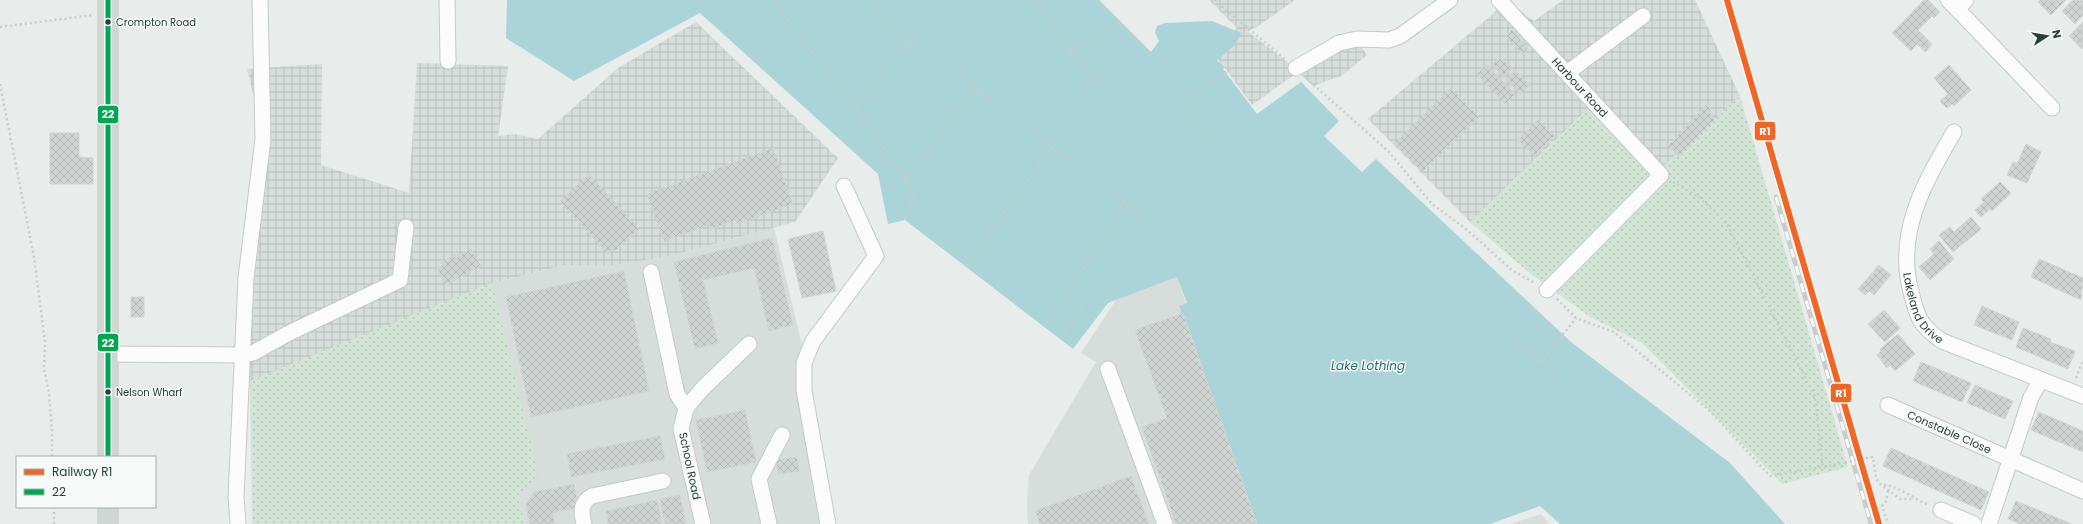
<svg xmlns="http://www.w3.org/2000/svg" width="2083" height="524" viewBox="0 0 2083 524" font-family="Poppins,sans-serif">
<style>
.built{fill:#d6ddda}
.industrial{fill:url(#industrial-grid)}
.grass{fill:url(#grass-dots)}
.water{fill:#abd4d8}
.building{fill:url(#building-cross-hatch);stroke:#d0d5d3}
.lines{fill:none;stroke-linecap:round;stroke-linejoin:round}
.minor-casing{stroke:#c5c9c7;stroke-width:17}
.major-casing{stroke:#c3cac8;stroke-width:21}
.path{stroke:#c6cecb;stroke-width:2.5;stroke-dasharray:2 3;stroke-linecap:butt}
.minor{stroke:#fcfcfc;stroke-width:15}
.major{stroke:#cfd6d4;stroke-width:19}
.rail-casing{stroke:#c9cccb;stroke-width:4.5}
.rail{stroke:#f6faf8;stroke-width:3;stroke-dasharray:9;stroke-linecap:butt}
.path-bridge{stroke:#c6cecb;stroke-width:2.5;stroke-dasharray:2 3;stroke-linecap:butt}
.bus-1-casing{stroke:#f6faf8;stroke-width:8}
.bus-1{stroke:#00a651;stroke-width:5}
.rail-1-casing{stroke:#f6faf8;stroke-width:9}
.rail-1{stroke:#f26522;stroke-width:6}
.bus-dot{fill:#254037;stroke:#f6faf8;stroke-width:1.5}
.labels{text-anchor:middle;stroke-width:3;stroke-linejoin:round;paint-order:stroke}
.bus-label{font-size:10px;fill:#254037;stroke:#f6faf8;text-anchor:start}
.street-label{font-size:11px;fill:#254037;stroke:#f6faf8}
.water-label{font-size:12px;font-style:italic;fill:#21717a;stroke:#f6faf8}
.line-badge{stroke:#f6faf8;stroke-width:1.5}
.badge-label{font-size:11px;text-anchor:middle;font-weight:bold;fill:#fff}
</style>
<defs>
<pattern id="industrial-grid" width="8" height="8" patternUnits="userSpaceOnUse"><rect width="8" height="8" fill="#d6ddda"/><path d="M0 4h8M4 0v8" fill="none" stroke="#b8bfbc"/></pattern>
<pattern id="grass-dots" width="8" height="8" patternUnits="userSpaceOnUse"><rect width="8" height="8" fill="#d2e4d6"/><path d="M2 2h.1M6 6h.1" fill="none" stroke="#b4c5b8" stroke-width="1.8" stroke-linecap="round"/></pattern>
<pattern id="building-cross-hatch" width="8" height="8" patternUnits="userSpaceOnUse"><rect width="8" height="8" fill="#d0d5d3"/><path d="M0 0l8 8M0 8l8-8" fill="none" stroke="#b2b8b6"/></pattern>
</defs>
<rect width="100%" height="100%" fill="#e8ecea"/>
<g class="built">
<polygon points="774,228 802,345 796,369 825,524 525,524 518,495 492,283 564,265 608,266 666,257"/>
<polygon points="1177,277 1262,524 1028,524 1027,504 1029,475 1096,362 1081,353 1116,300"/>
<polygon points="1541,514 1550,524 1511,524"/>
</g>
<g class="industrial">
<polygon points="1209,0 1295,0 1257,27 1247,31 1290,64 1356,40 1367,55 1341,76 1313,86 1298,72 1252,105 1213,52 1237,28"/>
<polygon points="1563,0 1695,0 1740,96 1652,177 1589,108 1470,222 1368,119 1507,2 1534,21"/>
<polygon points="696,22 838,158 795,222 666,257 608,266 564,265 492,283 238,386 259,118 247,69 322,64 321,165 409,193 417,63 508,66 498,136 515,134 538,139 618,68"/>
</g>
<g class="grass">
<polygon points="1740,96 1848,467 1782,484 1642,343 1590,317 1531,274 1470,222 1589,108 1652,177"/>
<polygon points="492,283 538,474 518,495 525,524 252,524 250,381"/>
</g>
<polygon class="water" points="507,0 1099,0 1151,52 1159,41 1155,33 1157,26 1165,23 1212,21 1241,33 1235,45 1217,60 1225,67 1223,69 1257,114 1301,82 1339,121 1324,136 1362,172 1376,159 1571,342 1730,463 1785,524 1560,524 1540,506 1490,524 1257,524 1179,306 1187,303 1177,277 1108,303 1073,349 905,220 888,224 878,174 700,13 574,81 506,38"/>
<g class="building">
<polygon points="1924,0 1928,0 1940,12 1934,18 1932,16 1918,30 1932,44 1925,52 1917,44 1911,51 1892,33"/>
<polygon points="2040,0 2066,0 2051,15 2038,2"/>
<polygon points="2073,0 2083,1 2083,15 2075,24 2062,11"/>
<polygon points="2083,22 2083,48 2082,49 2069,36"/>
<polygon points="1512,30 1528,49 1522,54 1506,36"/>
<polygon points="1499,58 1513,68 1504,77 1492,65"/>
<polygon points="1487,65 1515,94 1505,104 1477,74"/>
<polygon points="1949,65 1971,90 1954,106 1952,104 1947,108 1940,101 1948,94 1934,78"/>
<polygon points="1515,70 1530,85 1520,94 1506,79"/>
<polygon points="1451,88 1479,117 1422,172 1394,144"/>
<polygon points="1708,103 1714,120 1679,156 1668,146"/>
<polygon points="1538,120 1555,136 1535,156 1518,140"/>
<polygon points="50,133 79,133 79,157 93,158 93,184 50,184"/>
<polygon points="2026,144 2041,152 2027,183 2007,175 2013,162 2017,164"/>
<polygon points="773,148 793,204 737,224 736,220 711,229 709,225 664,241 647,194"/>
<polygon points="589,174 639,229 616,250 606,252 560,201"/>
<polygon points="2000,182 2011,193 1992,211 1990,209 1981,217 1975,210 1984,202 1981,199"/>
<polygon points="1971,217 1981,229 1953,252 1939,235 1950,227 1954,232"/>
<polygon points="823,231 836,291 802,298 788,239"/>
<polygon points="772,238 793,325 769,331 754,268 703,280 718,343 695,349 674,262"/>
<polygon points="1939,241 1954,259 1930,280 1919,267 1934,254 1930,249"/>
<polygon points="471,249 481,266 446,285 437,268 443,265 441,262 455,255 456,257"/>
<polygon points="2039,259 2083,278 2081,300 2031,277"/>
<polygon points="1879,265 1891,275 1874,295 1869,291 1865,295 1858,289"/>
<polygon points="624,271 649,391 531,417 506,297"/>
<rect x="131" y="297" width="13" height="20"/>
<polygon points="1982,306 2019,322 2012,340 1974,325"/>
<polygon points="1884,310 1900,328 1885,342 1868,324"/>
<polygon points="1183,313 1257,524 1176,524 1142,427 1167,418 1135,330"/>
<polygon points="2023,328 2051,339 2050,342 2075,351 2068,369 2016,347"/>
<polygon points="1898,334 1915,354 1895,371 1890,365 1887,368 1877,355 1881,351 1880,349"/>
<polygon points="1921,362 1971,383 1962,402 1913,381"/>
<polygon points="1975,385 2013,401 2005,419 1967,403"/>
<polygon points="745,410 756,462 707,472 696,420"/>
<polygon points="2039,412 2083,431 2083,452 2031,430"/>
<polygon points="660,436 665,459 571,477 567,454"/>
<polygon points="1891,448 1989,492 1981,510 1883,466"/>
<polygon points="797,457 799,471 778,474 776,460"/>
<polygon points="1131,476 1149,524 1040,524 1035,511"/>
<polygon points="574,484 579,507 552,513 555,524 530,524 526,505 534,492"/>
<polygon points="680,495 686,524 665,524 660,499"/>
<polygon points="657,500 662,524 608,524 606,511"/>
<polygon points="2016,501 2072,524 2020,524 2008,519"/>
</g>
<g class="lines">
<g class="minor-casing">
<g id="minor">
<polyline points="447,0 448,61"/>
<path id="s1" d="M1499,0L1661,175L1547,290"/>
<polyline points="1948,0 1957,9 1966,0"/>
<polyline points="1957,9 2052,108"/>
<polyline points="1296,68 1339,43 1357,39 1389,40 1400,36 1450,0"/>
<polyline points="1567,73 1643,16"/>
<path id="s2" d="M1954,132C1925,182 1895,232 1911,292C1917,317 1920,326 1942,341L2083,396"/>
<polyline points="651,272 677,394 686,408"/>
<polyline points="108,354 243,355 253,353 289,333 400,280 406,227"/>
<polyline points="1108,369 1165,524"/>
<path id="s3" d="M1888,405L2083,491"/>
<polyline points="1941,510 1974,524"/>
<polyline points="238,524 236,496 246,278 263,139 260,0"/>
<path d="M584,524C581,512 580,503 592,496L663,481"/>
<polyline points="703,524 681,429 686,408 703,388 749,344"/>
<polyline points="769,524 759,479 782,435"/>
<polyline points="828,524 804,390 804,363 813,341 876,256 844,186"/>
<polyline points="1989,524 2031,397 2041,380"/>
</g>
</g>
<g class="major-casing">
<g id="major">
<polyline points="108,0 108,457"/>
<polyline points="108,524 108,507"/>
</g>
</g>
<g class="path">
<polyline points="772,0 856,109 915,191 905,220"/>
<polyline points="870,0 906,45"/>
<polyline points="1033,0 1070,51 1097,77"/>
<polyline points="1214,0 1286,60"/>
<polyline points="0,27 93,15"/>
<polyline points="1070,51 1120,21"/>
<polyline points="959,73 992,100"/>
<polyline points="1306,78 1389,152 1432,204 1466,229 1513,271 1535,283"/>
<polyline points="0,84 34,257 45,342 44,369 49,393 52,429 52,457"/>
<polyline points="1082,92 1108,68"/>
<polyline points="856,109 920,26"/>
<polyline points="1034,129 1052,146 1069,159"/>
<polyline points="1213,144 1181,103 1230,69"/>
<polyline points="906,179 976,86"/>
<polyline points="1673,182 1699,197 1727,224 1815,397 1823,469"/>
<polyline points="1108,189 1148,220"/>
<polyline points="966,266 1052,146"/>
<polyline points="1557,299 1576,318 1614,332 1710,411 1770,476 1845,463"/>
<polyline points="1043,326 1129,205"/>
<polyline points="1061,340 1086,300"/>
<polyline points="1518,343 1558,376"/>
<polyline points="1541,362 1576,318"/>
<polyline points="2076,378 2083,361"/>
<polyline points="1861,459 1873,457 1876,478 1879,483 1900,499 1913,499"/>
<path d="M1884,485C1896,485 1916,500 1929,505"/>
<polyline points="1888,491 1886,501 1882,506 1888,524"/>
<polyline points="54,507 54,524"/>
</g>
<use href="#minor" class="minor"/>
<use href="#major" class="major"/>
<g class="rail-casing">
<g id="rail">
<polyline points="1727,0 1818,314"/>
<polyline points="1776,197 1871,524"/>
</g>
</g>
<use href="#rail" class="rail"/>
<polyline class="path-bridge" points="1845,463 1861,459"/>
<g class="bus-1-casing">
<polyline id="bus-1" points="108,0 108,457"/>
</g>
<use href="#bus-1" class="bus-1"/>
<g class="rail-1-casing">
<polyline id="rail-1" points="1727,0 1879,524"/>
</g>
<use href="#rail-1" class="rail-1"/>
</g>
<g class="bus-dot">
<circle cx="108" cy="22" r="3.5"/>
<circle cx="108" cy="392" r="3.5"/>
</g>
<g class="labels">
<g class="bus-label">
<text x="116" y="26">Crompton Road</text>
<text x="116" y="396">Nelson Wharf</text>
</g>
<g class="street-label">
<text dy="4" stroke="none"><textPath href="#s1" startOffset="119">Harbour Road</textPath></text>
<text dy="4" stroke="none"><textPath href="#s2" startOffset="191">Lakeland Drive</textPath></text>
<text dy="4" stroke="none"><textPath href="#s3" startOffset="67">Constable Close</textPath></text>
<text transform="translate(690 466) rotate(78)" y="4">School Road</text>
</g>
<g class="water-label">
<text x="1368" y="370">Lake Lothing</text>
</g>
</g>
<g class="line-badge">
<rect x="97" y="105" width="22" height="19" rx="4" fill="#00a651"/>
<rect x="1754" y="121" width="22" height="20" rx="4" fill="#f26522"/>
<rect x="97" y="333" width="22" height="19" rx="4" fill="#00a651"/>
<rect x="1830" y="383" width="22" height="20" rx="4" fill="#f26522"/>
</g>
<g class="badge-label">
<text x="108" y="118">22</text>
<text x="1765" y="135">R1</text>
<text x="108" y="347">22</text>
<text x="1841" y="397">R1</text>
</g>
<rect x="16" y="456" width="140" height="52" fill="#f6faf8" stroke="#a2b0ab"/>
<rect x="24" y="469" width="20" height="6" fill="#f26522" stroke="#a2b0ab"/>
<text x="52" y="476" font-size="12" fill="#254037">Railway R1</text>
<rect x="24" y="489" width="20" height="6" fill="#00a651" stroke="#a2b0ab"/>
<text x="52" y="496" font-size="12" fill="#254037">22</text>
<g transform="translate(2047 36) rotate(78)" stroke="#f6faf8" stroke-width="3" paint-order="stroke">
<path d="M0-3L7 15L0 10L-7 15Z" fill="#254037"/>
<text y="-6" font-size="11" font-weight="bold" text-anchor="middle" fill="#254037">N</text>
</g>
</svg>
